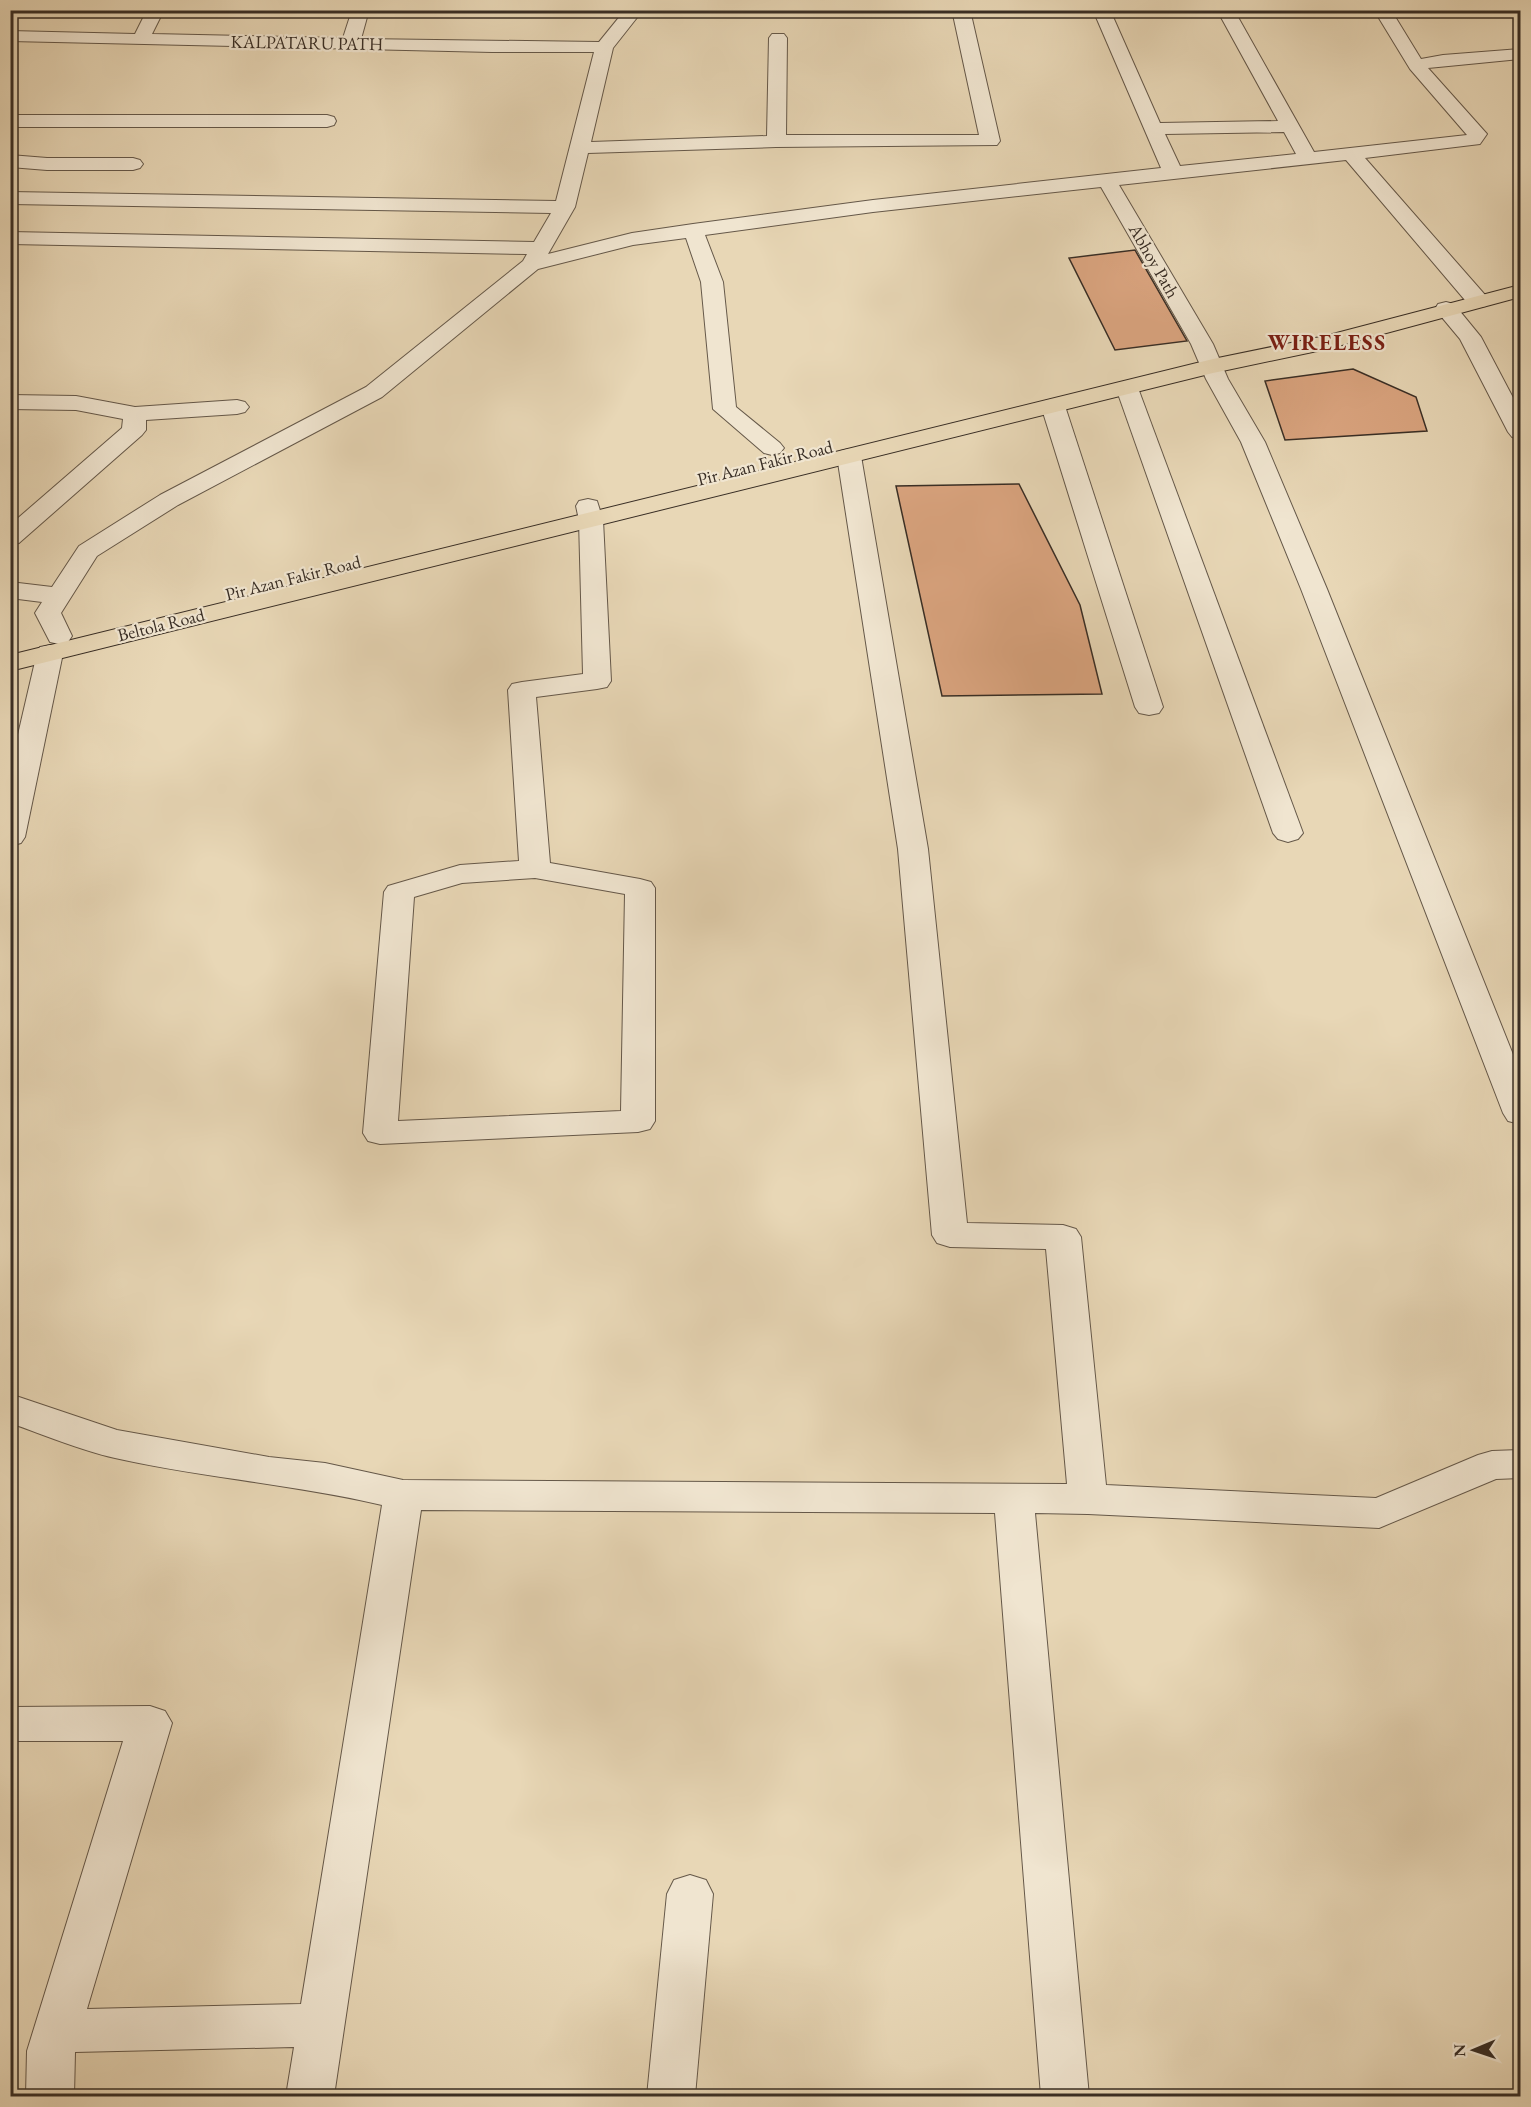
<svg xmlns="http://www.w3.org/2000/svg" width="1531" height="2107" viewBox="0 0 1531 2107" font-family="'EB Garamond',serif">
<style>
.building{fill:#daa47f;stroke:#392e25;stroke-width:1.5}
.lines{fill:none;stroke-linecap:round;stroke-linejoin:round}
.minor-casing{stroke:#655849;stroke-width:2}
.major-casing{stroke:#392e25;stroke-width:2}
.minor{fill:#f0e5d0;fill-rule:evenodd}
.major{fill:#e8d7b6;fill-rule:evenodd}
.labels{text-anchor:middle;stroke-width:4.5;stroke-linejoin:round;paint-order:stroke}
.far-street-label{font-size:18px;fill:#392e25;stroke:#f0e5d0}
.far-district-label{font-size:22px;font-weight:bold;letter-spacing:1.5px;fill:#7a1f14;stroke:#f0e5d0}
</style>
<rect width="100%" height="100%" fill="#e8d7b6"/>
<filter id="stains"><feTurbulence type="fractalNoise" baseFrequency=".00333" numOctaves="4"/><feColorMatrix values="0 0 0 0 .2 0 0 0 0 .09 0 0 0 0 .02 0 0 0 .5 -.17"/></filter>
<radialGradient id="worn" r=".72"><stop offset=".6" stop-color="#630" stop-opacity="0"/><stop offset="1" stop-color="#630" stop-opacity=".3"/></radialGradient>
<g class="building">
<polygon points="1135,250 1187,341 1115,350 1069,258"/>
<polygon points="1353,369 1416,397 1427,431 1285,440 1265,381"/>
<polygon points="1019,484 1080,605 1102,694 942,696 896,486"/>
</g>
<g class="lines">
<g class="minor-casing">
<g id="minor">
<path d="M147,10H164L152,34L343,38L352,10H369L361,39L599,42L625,10H643L613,48L591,142L767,136L769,38L772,34H784L787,38L786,135H979L952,10H970L1000,141L997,145L776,147L588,153L575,207L548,254L632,233L693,224L873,200L1161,168L1093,10H1110L1160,123L1278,121L1217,10H1234L1314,152L1467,135L1410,69L1374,10H1391L1421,59L1443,55L1520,49V59L1428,68L1487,134L1480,144L1365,158L1486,296L1489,301L1486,306L1478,307L1470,306L1346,160L1119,185L1213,344L1228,379L1265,442L1327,589L1520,1072V1124L1508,1121L1503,1113L1301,589L1241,442L1206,379L1191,344L1101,187L873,212L705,235L723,282L736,407L780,443L784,448L780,453L772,455L764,453L713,409L701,282L686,238L633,245L538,269L382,397L178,505L97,556L61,613L72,636L68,642L59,644L50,642L35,613L42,602L10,598V582L52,587L79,546L160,495L366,387L523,261L527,254L10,244V232L534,242L551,213L10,204V192L556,201L594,52H492L10,41V31L135,34ZM1284,132L1296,154L1180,166L1165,134Z"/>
<polygon points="10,115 327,115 334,117 336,121 334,125 327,127 10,127"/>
<polygon points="10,155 47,158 133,158 140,160 143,164 140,168 133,170 47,170 10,167"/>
<polygon points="1446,302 1454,304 1481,337 1520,411 1520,439 1512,437 1508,432 1460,339 1435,309 1438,304"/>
<polygon points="1127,381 1135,383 1138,388 1303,833 1298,839 1288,842 1278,839 1273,833 1116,388 1119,383"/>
<polygon points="10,395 76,396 135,407 237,400 245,402 249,407 245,412 237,414 146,420 146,430 142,435 19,543 10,545 10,525 122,428 123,419 76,410 10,409"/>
<polygon points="1053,399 1061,401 1065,406 1163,707 1159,713 1149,715 1139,713 1135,707 1041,406 1045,401"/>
<path d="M849,449L857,451L861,456L928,849L967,1223L1063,1225L1076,1229L1081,1237L1106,1485L1376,1498L1478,1455L1492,1451L1520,1450V1478L1496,1479L1379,1528L1088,1514L1035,1513L1089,2096H1041L995,1513L421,1510L334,2096H286L294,2047L75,2052L74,2096H26L27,2051L123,1741H10V1707L150,1706L165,1711L172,1723L87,2009L301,2004L382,1505C294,1484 203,1478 115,1458C79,1450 45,1435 10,1423V1394L117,1430L269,1457L325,1463L403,1480L1067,1484L1046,1249L950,1247L937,1243L932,1235L898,849L837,456L841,451Z"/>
<path d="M588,499L597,501L603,520L611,681L607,687L597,689L536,697L550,863L640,879L651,882L655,888V1121L650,1129L638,1132L380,1144L368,1141L363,1133L384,892L388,886L460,865L519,861L508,690L512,684L522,682L583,674L579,520L576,506L579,501ZM535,878L625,894L621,1111L398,1121L414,897L462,883Z"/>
<polygon points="50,645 60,647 63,653 25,837 21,843 10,846 10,769 37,653 40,647"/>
<polygon points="690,1875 706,1880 713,1894 695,2096 647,2096 667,1894 674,1880"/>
</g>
</g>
<g class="major-casing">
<polygon id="major" points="1520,285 1520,297 1327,349 1213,373 10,671 10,655 1213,359 1325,336"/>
</g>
<use href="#minor" class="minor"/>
<use href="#major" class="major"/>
</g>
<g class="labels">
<g class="far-street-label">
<text transform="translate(307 43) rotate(1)" y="6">KALPATARU PATH</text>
<text transform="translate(1154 261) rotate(60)" y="6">Abhoy Path</text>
<text transform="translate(765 463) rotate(-14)" y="6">Pir Azan Fakir Road</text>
<text transform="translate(293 578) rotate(-14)" y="6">Pir Azan Fakir Road</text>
<text transform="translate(161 625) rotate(-14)" y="6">Beltola Road</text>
</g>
<g class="far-district-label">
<text x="1327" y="350">WIRELESS</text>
</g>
</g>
<rect width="1531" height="2107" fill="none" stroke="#e8d7b6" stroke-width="36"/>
<rect x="12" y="12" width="1507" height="2083" fill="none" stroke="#392e25" stroke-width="3"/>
<rect x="18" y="18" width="1495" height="2071" fill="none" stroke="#392e25" stroke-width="1.5"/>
<g transform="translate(1474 2050) rotate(268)" stroke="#f0e5d0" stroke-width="4.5" paint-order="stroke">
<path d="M0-4.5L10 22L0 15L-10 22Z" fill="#392e25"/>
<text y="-9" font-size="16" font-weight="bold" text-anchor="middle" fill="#392e25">N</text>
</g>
<rect width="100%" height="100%" filter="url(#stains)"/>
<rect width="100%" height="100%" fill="url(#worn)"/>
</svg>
